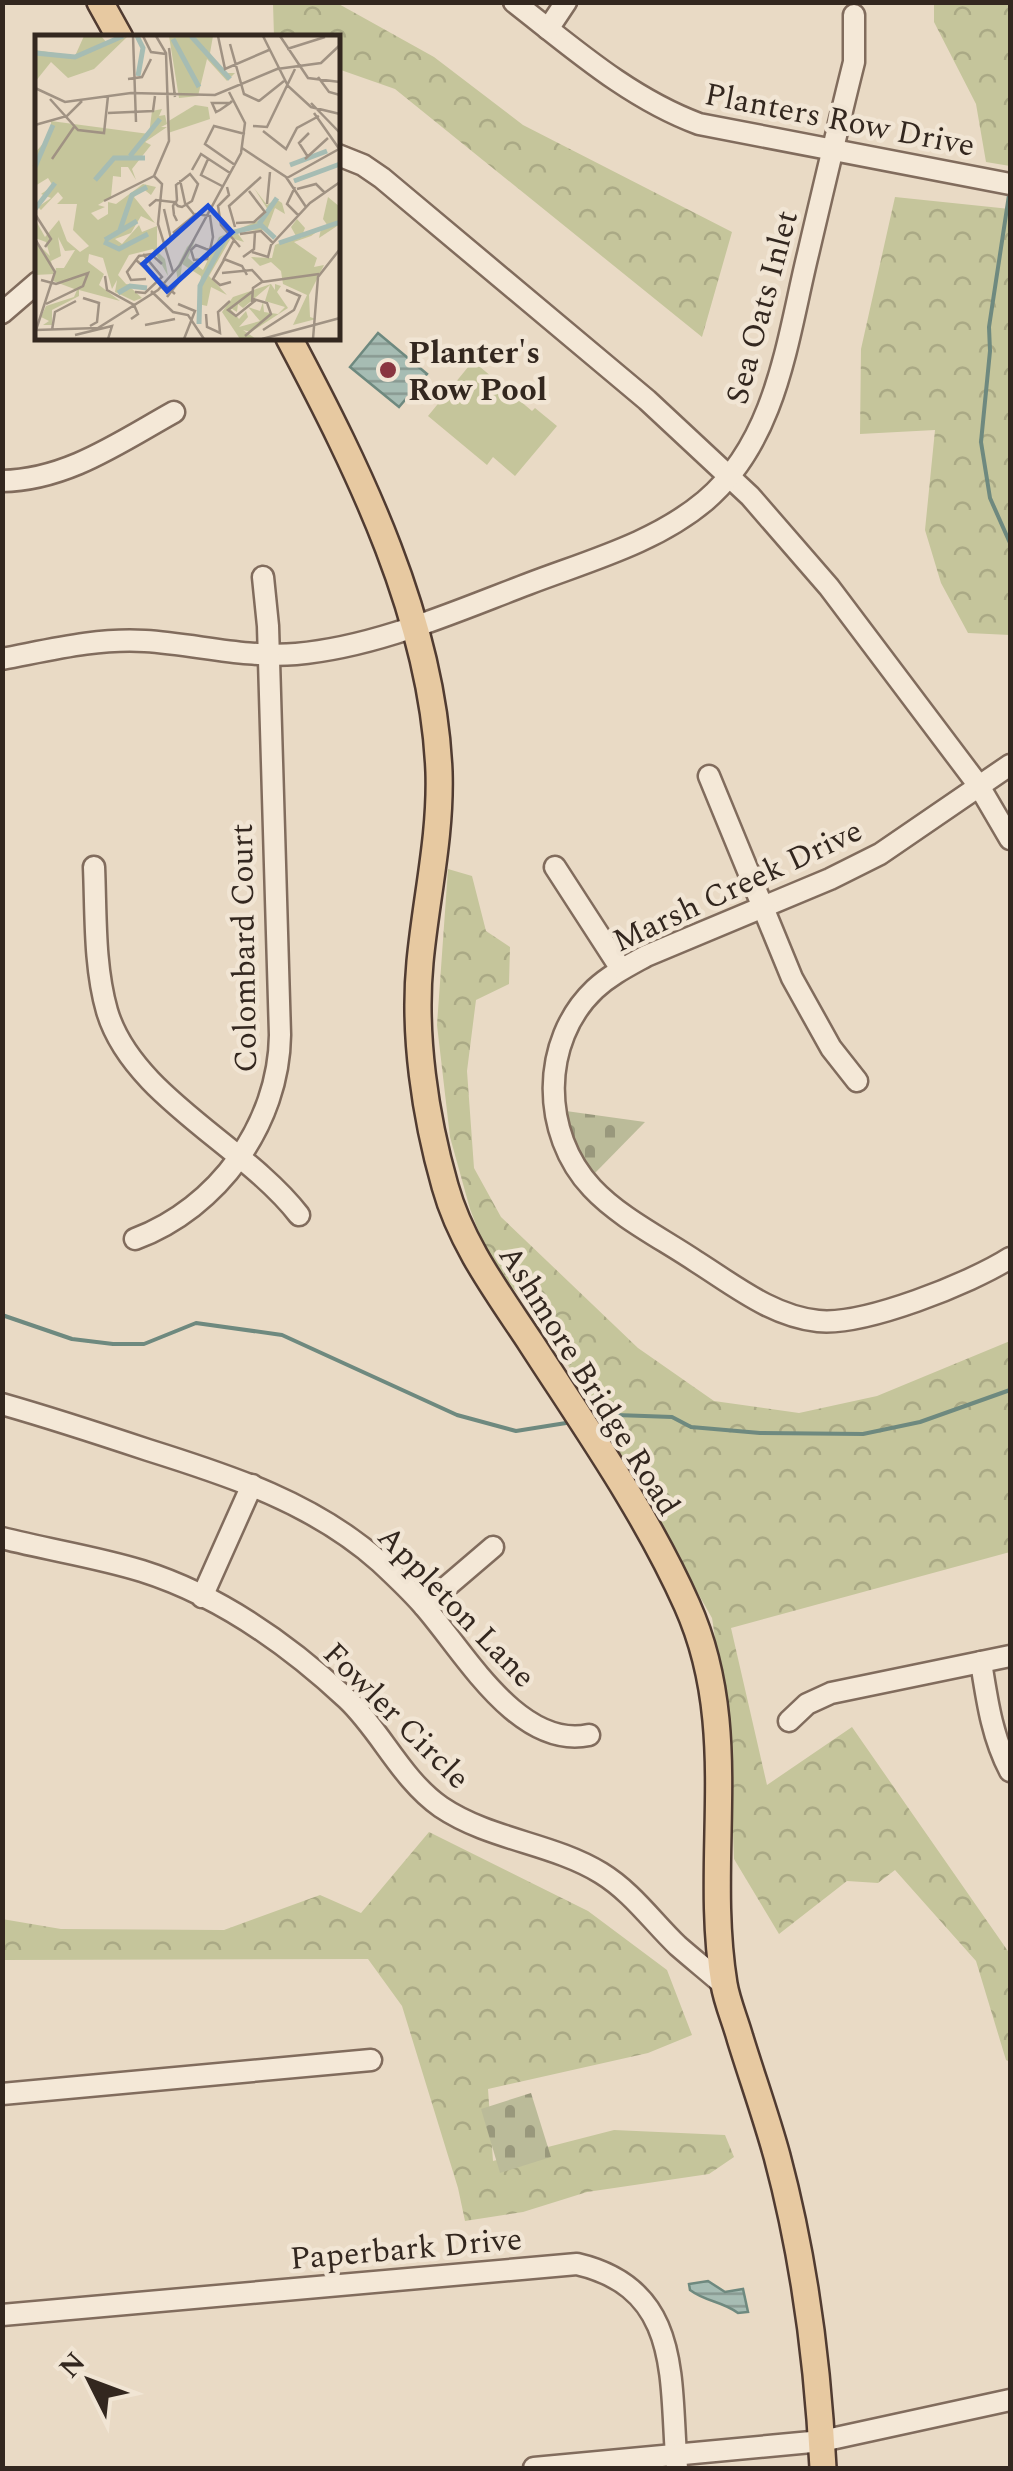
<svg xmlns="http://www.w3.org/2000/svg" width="1013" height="2471" viewBox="0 0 1013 2471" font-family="Spectral,serif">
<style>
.forest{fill:url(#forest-crowns)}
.cemetery{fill:url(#cemetery-stones)}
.park{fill:#c5c59b}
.water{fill:url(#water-rules);stroke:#6e897f;stroke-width:2.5}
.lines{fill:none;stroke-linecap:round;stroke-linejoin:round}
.stream{stroke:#6e897f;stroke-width:4}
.minor-casing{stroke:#816c5d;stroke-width:25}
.major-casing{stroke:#503b31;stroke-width:30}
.minor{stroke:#f4e8d7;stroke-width:20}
.major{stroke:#e7c9a1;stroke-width:25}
.poi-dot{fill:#893540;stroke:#f1e5d4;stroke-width:4}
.labels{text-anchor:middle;stroke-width:9;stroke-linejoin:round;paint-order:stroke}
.street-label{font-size:32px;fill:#33271f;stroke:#f1e5d4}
.poi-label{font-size:32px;font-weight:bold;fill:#33271f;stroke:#f1e5d4;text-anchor:start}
.inset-river{fill:none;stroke:#a6bcb3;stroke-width:5}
.inset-road{fill:none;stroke:#a09283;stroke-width:2.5}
.view{fill:#1d4ed8;fill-opacity:0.15;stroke:#1d4ed8;stroke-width:5}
.inset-edge{fill:none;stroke:#33271f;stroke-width:5}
</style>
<defs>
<pattern id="forest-crowns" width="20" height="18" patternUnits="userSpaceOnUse" patternTransform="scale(2.5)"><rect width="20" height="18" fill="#c5c59b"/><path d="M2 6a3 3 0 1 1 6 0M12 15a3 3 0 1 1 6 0" fill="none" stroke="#aaa985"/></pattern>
<pattern id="cemetery-stones" width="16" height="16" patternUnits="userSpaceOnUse" patternTransform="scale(2.5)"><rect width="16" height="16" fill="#bb9"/><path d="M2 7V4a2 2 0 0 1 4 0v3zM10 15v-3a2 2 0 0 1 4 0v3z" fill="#99987c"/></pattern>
<pattern id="water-rules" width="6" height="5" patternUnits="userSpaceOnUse" patternTransform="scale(2.5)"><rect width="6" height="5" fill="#a6bcb3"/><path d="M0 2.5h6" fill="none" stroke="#889991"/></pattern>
</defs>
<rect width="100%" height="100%" fill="#e9dac5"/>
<g class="forest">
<polygon points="273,3 337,3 434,57 523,125 732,232 702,337 395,89 338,69 338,38 274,37"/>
<polygon points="934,3 1010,3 1010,166 986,162 976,104 934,22"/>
<polygon points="895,197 1010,209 1010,635 968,633 941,583 925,530 935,430 860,434 861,349"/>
<polygon points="448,869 472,876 486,931 510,947 509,984 476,1000 467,1071 474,1168 501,1217 638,1348 714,1401 799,1413 877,1396 1010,1341 1010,1552 731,1628 767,1785 852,1727 1010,1954 1010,2062 1006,2060 976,1961 895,1870 878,1883 847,1881 779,1934 734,1859 729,1729 712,1618 539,1314 493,1269 470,1209 450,1137 437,1025"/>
<polygon points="429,1832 588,1911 667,1970 692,2035 648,2053 488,2089 493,2161 614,2130 725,2135 734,2157 709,2174 587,2192 523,2212 465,2221 458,2188 402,2006 368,1959 3,1960 2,1919 61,1929 224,1930 320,1895 361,1913"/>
</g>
<g class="cemetery">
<polygon points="566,1111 645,1122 594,1174 576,1154"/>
<polygon points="531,2093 551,2157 500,2173 481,2109"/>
</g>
<polygon class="park" points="473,361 532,411 535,408 557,426 515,476 493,457 487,465 428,416"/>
<g class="water">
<polygon points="378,333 427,374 399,407 350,367"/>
<path d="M708,2281L725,2292L743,2289L748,2312L738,2313C722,2301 706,2302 690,2290L689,2284Z"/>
</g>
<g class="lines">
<g class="stream">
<polyline points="1010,2 1010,12"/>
<polyline points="1009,195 989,327 990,351 981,442 990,498 1010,543"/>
<polyline points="2,1315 72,1339 113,1344 144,1344 196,1323 282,1335 457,1415 516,1431 566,1423"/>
<polyline points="589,1414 672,1417 691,1427 760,1433 863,1434 920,1422 1010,1390"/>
</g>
<g class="minor-casing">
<g id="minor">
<path d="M514,2C573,48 629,98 699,124L1010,184"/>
<polyline points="548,29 566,2"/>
<polyline points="338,155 363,165 382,178 647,400 750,496 829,587 979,786 1010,839"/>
<polyline points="2,313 38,282"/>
<path d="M2,481C67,480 120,442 174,412"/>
<path d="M2,659C50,650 96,638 145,641C195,644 245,658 296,654C376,647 454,612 528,584C588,561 655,543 705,501C777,440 787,340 808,254C823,190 838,126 854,62V15"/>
<path d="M1010,765L880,854L830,879L646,956C628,966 610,975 595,989C540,1041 541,1134 592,1188C620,1218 663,1239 697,1262C735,1286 772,1316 818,1321C864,1326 971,1283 1010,1258"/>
<polyline points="709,776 792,978 831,1048 857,1081"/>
<path d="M94,867C96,914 94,966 107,1011C132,1096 245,1145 299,1215"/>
<polyline points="555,867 621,969"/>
<path d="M135,1239C218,1208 279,1124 280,1035L268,626L263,577"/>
<path d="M2,1404C51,1418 100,1434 148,1450C231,1476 314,1503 380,1562C395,1576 410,1590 423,1605C463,1650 518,1750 589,1735"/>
<path d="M2,1538C49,1550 97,1557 142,1571C218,1595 289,1645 347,1699C381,1731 401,1779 441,1807C490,1840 552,1843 601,1873C632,1892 652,1921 678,1946C693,1959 709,1972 724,1985"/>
<polyline points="202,1597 252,1485"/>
<polyline points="424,1606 493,1547"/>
<path d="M981,1662C987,1700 992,1737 1010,1771"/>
<polyline points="789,1721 807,1704 831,1693 1010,1656"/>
<polyline points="2,2094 371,2060"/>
<path d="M2,2315L577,2264C684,2289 669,2382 677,2468"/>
<polyline points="534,2468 822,2441 1010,2400"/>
</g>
</g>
<g class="major-casing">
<g id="major">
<polyline points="100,2 120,38"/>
<path d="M289,338C359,470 433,619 439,772C441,837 426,898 420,962C413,1034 425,1116 445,1186C461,1244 498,1293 531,1343C586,1428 646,1513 687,1605C743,1730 703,1854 724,1984C727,2002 735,2020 740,2038C752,2077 766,2116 777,2156C804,2257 818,2364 823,2468"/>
</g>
</g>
<use href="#minor" class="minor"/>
<use href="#major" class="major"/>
</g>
<circle class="poi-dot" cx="388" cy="370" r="10"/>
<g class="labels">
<g class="street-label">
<text transform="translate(840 119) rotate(11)" y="11">Planters Row Drive</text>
<text transform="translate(761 307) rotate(-75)" y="11">Sea Oats Inlet</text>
<text transform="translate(737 885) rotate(-25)" y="11">Marsh Creek Drive</text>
<text transform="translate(243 948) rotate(-91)" y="11">Colombard Court</text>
<text transform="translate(590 1380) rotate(58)" y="11">Ashmore Bridge Road</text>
<text transform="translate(457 1606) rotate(46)" y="11">Appleton Lane</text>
<text transform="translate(397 1715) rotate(45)" y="11">Fowler Circle</text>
<text transform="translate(406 2248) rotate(-5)" y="11">Paperbark Drive</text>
</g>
<g class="poi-label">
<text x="408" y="363">Planter's<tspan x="408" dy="37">Row Pool</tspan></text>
</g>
</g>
<g transform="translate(35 35)">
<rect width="305" height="305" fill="#e9dac5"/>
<path d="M49,1H66L73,9L93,1L59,34L33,43L16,27L0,47V15L40,21ZM134,1H178L175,18L189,38H200L192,46L172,24L163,61L144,63ZM127,74L124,81L130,80L132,89L126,92H132L110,107L116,110L97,134L101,145L93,132H86V142L78,141L76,162L63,170L70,172L56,178L63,185L73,179V167L81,169L108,149L121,152L116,160L107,153L99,162L120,188L106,181L96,198L80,204L87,209L104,190L107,197L122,191V216L130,224L133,241L118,214L94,220L83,240L91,249L112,252L94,251L107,263L99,266L80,257L82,245L77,254L68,223L54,219L53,227L69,239L64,250L85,266L44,255V261L17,275V290H8L14,286L6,282L11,271L39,262L42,255L18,246L21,233H29L40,215L30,216L23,202L26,221L16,226L19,239L0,240V206L15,221L11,207L0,203V184L10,202L24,185L32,206L45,217L54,211L38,195L42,169H22L28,163L23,157L6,175L3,172L16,163L6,159L18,151L13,143L0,151V118L16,99V86L114,99L117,76ZM219,153L232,170L241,164L247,168L250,179L240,173L232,195L201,196L209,207L196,203L174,241L192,260L176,252L172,271L163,269L166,241L147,229L145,247H143L141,234L152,212L161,203L153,223L168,235L184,202L230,183L233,175ZM293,162L305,172V189L284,203L286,194L276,201L259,207L282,223L279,232L289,230L274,260L275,282L281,284L258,290L272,260L248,249L246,236L236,227L225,231L216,222L237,223L240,210L261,201L256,192L262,184L270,193L266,203L281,194L293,191L288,184ZM236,249L240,255V249L246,251L242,257L253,273L216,297L208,295L221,304H205L187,277L198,262ZM235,250L230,266L250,272L243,279L229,277L228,267L225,276L213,272L225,286L204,292L213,282L211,276L204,284L194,272L202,277L203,269L208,273Z" fill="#c5c59b" fill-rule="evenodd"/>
<path d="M160,70L173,72L175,84L133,98L132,87Z" fill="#c5c59b"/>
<path class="inset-river" d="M102,1L108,13L103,41M156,1L195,44M138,4L164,52M0,18L40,22L88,1M95,121L125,84M255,130L292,116M0,132L18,90M60,145L79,123H110M259,146L305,129M0,174L20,148M224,189L242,163M85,195L97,160L112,152M196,198L226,190L240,203M70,205L102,186M69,207L84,214L113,199M244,208L305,187M83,258L95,251L112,253M164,289L165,251L191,202"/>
<path class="inset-road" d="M98,1L101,87M108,1L116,17L131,19M183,1L190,34L234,15M228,1L253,51L276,72L305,79M245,1L273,43L305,47M195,9L209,59L224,66M134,13L140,62M252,14L290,2M283,42L294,57L305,60M93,44L107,42L116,24M0,53L30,67L96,58L180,60L242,34L286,28L305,10M15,64L43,95L69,98L73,61M224,66L249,46M195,68H177L181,77L185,75L195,68L197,66M276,68L305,98M73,78L118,76L120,61M279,78L305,115M0,90L32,81L47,66M218,91L232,92L260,34M228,96L251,114L262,93L284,81M207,113L251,142L271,172M273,122L264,108L274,98M17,124L39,92M173,124L166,140L187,151M270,124L293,103M200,130L170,109L179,91L210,99M157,135L166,119L195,138M119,141L134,106L131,18L121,1M119,141L127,149L123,189L138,237M252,143L304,114M145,145L150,168L162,183M192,152L194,160L183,171L186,190L205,212M260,152L252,169L263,180M262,154L281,149L290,158M69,166L119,141M232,169L235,137M114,171L121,165L138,167H139L143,171L147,172L157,166L163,149L155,139L141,150L142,165L141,167V168H140L139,169L138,171L139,180L142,186M129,174L136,204M0,179L16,204L10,212M201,188L219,187L230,177L214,156M200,192L194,171L226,142M138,198L161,179L175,181L178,202L175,215L172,224L159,225L156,215L161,210L171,214L175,215H176L178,216M205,199L226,196L238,208M0,204L20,237L1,295M199,205L189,224L207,231L212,240M217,217L233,222L236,210L275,168L305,147M208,222L219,214L220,197M101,225L140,259M189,225L178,244L185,250L196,247M187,238L217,235L228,247M70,241L72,255L99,270L103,279L96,284M111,244L96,245L92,237L104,221L116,219L127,229M6,245L21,249L53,238L48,251L11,269M116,256L138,277L153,280L169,304M218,256L193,275L201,281L221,265M100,257L110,258L127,242L108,219M132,262L152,236M48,263L64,268L62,287L55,291M217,267L218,253L227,247L284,239M143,269L160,276L149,304M171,279L172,292L185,298L183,277L195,266M110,290L140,284M0,295L63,293L123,255L145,230L206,118L210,88L194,57M17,295L20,277L41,266M228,295L259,275L265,261L251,255M40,300L77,291L73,304M210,301L236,279L232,268L218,264M227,304L305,283M278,304L283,242L305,214"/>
<path class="view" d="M173,171L197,197L132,256L108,229Z"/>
<rect width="305" height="305" class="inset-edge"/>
</g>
<rect width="1013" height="2471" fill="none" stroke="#33271f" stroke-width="10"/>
<g transform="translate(90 2381) rotate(312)" stroke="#f1e5d4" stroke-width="8" paint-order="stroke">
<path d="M0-8L18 38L0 25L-18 38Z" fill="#33271f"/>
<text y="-15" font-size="28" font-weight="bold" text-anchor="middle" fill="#33271f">N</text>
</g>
</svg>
